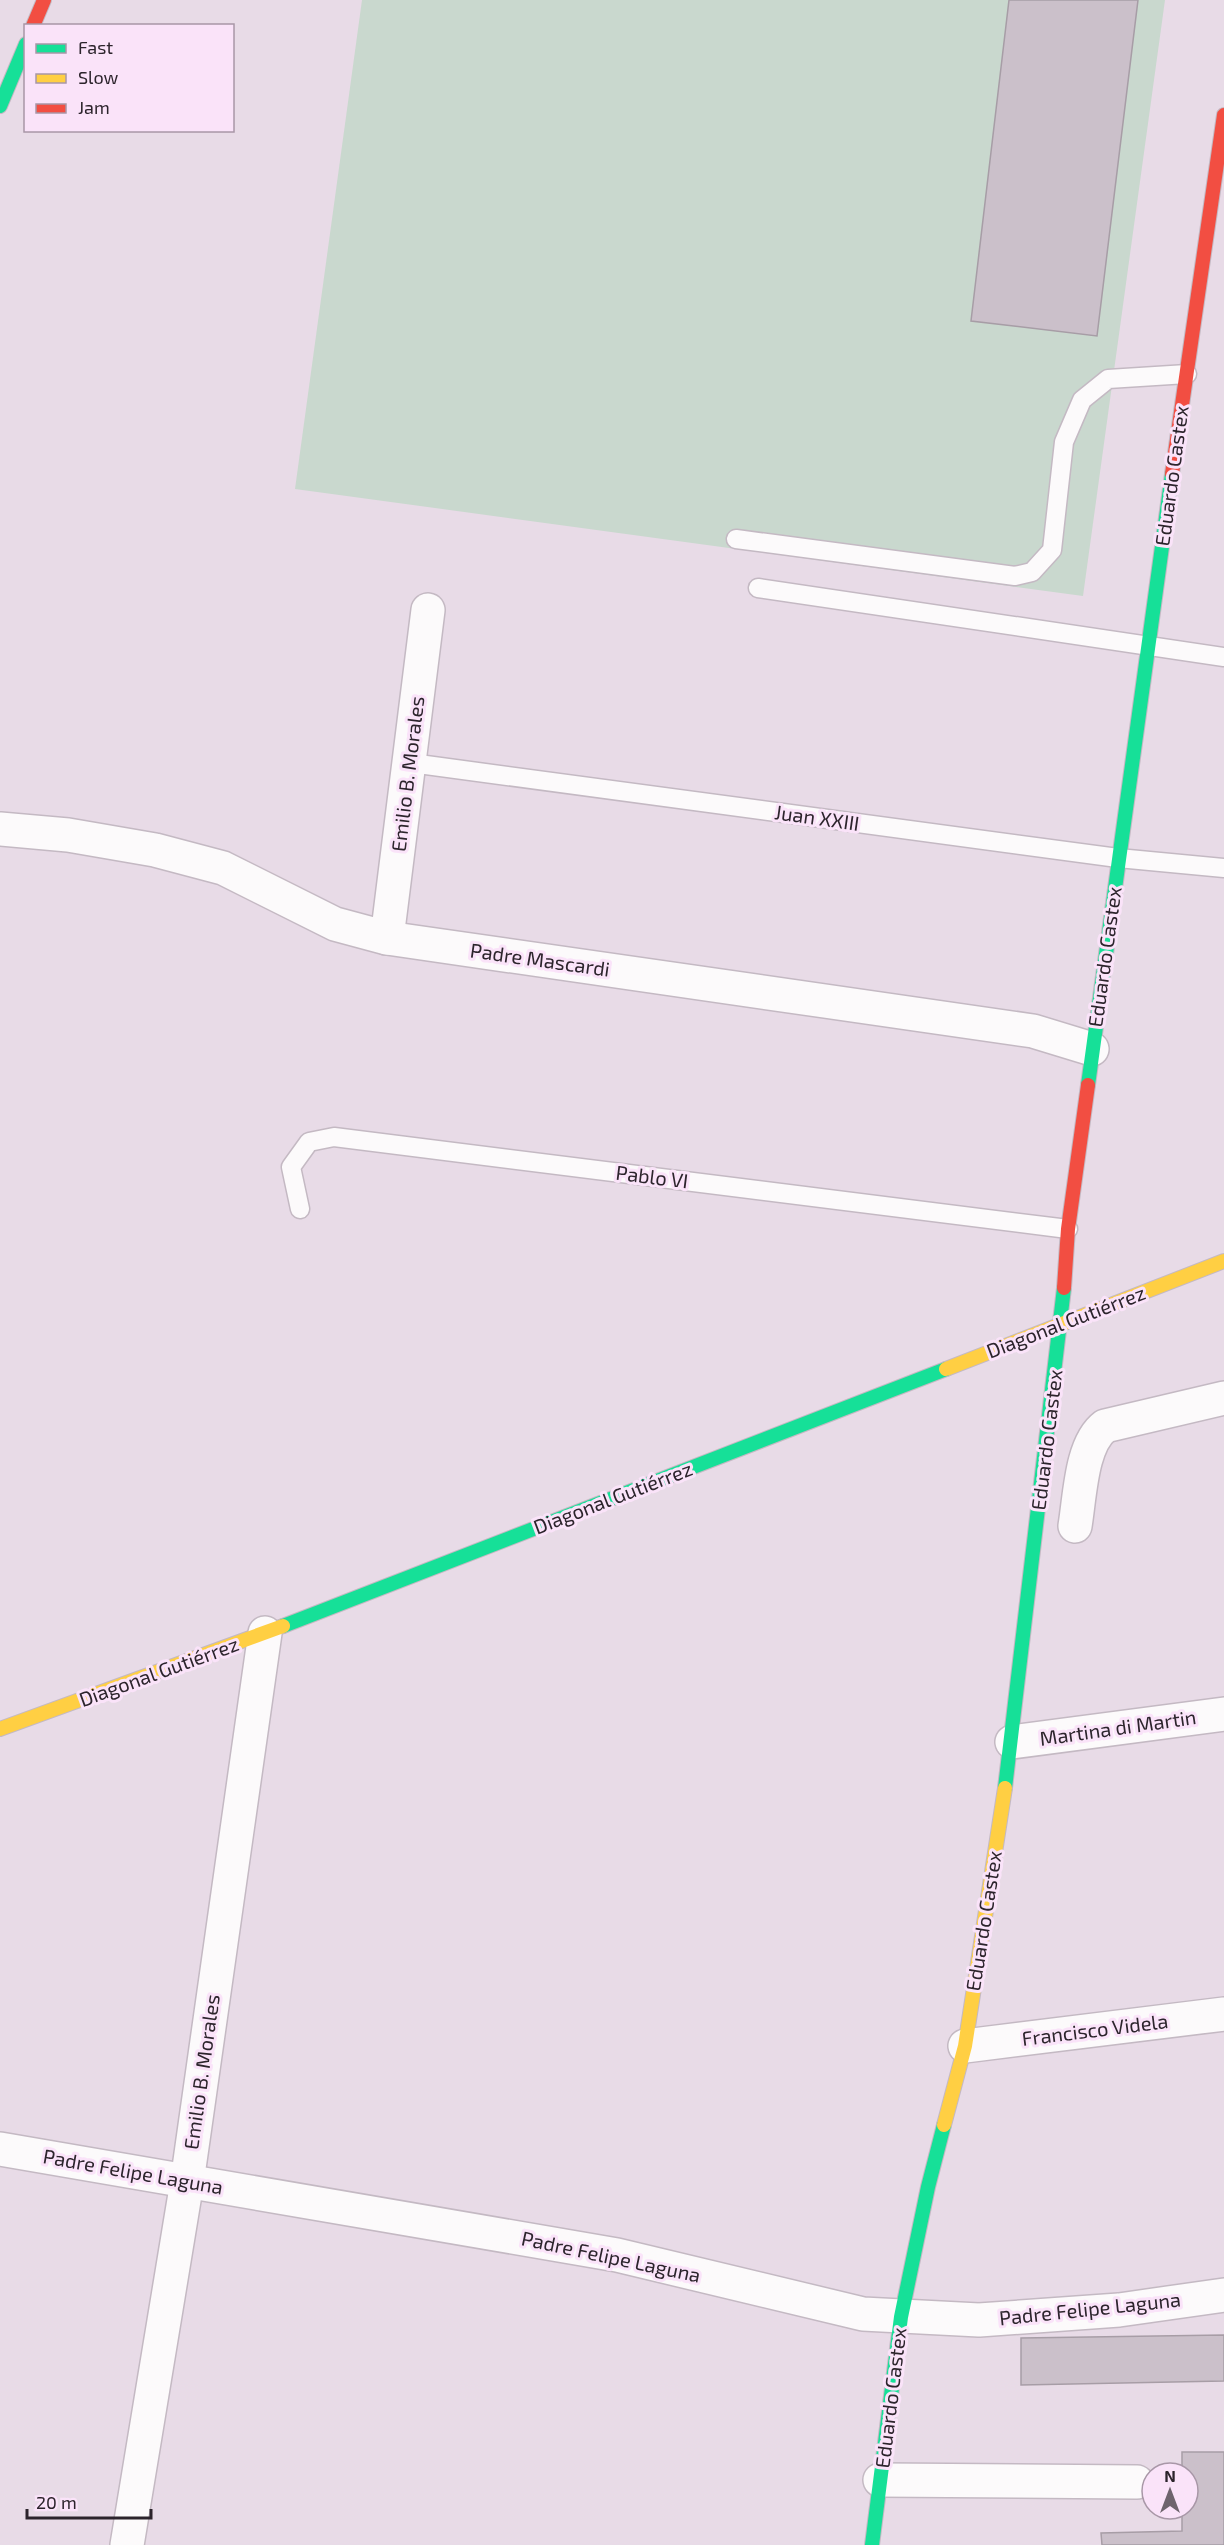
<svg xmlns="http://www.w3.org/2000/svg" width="1224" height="2545" viewBox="0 0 1224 2545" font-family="'Exo 2',sans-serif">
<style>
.green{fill:#c9d8ce}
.building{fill:#cbc0ca;stroke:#a79da6;stroke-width:1.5}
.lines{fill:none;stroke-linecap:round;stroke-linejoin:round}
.lane-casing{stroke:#c4b9c3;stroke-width:21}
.street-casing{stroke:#c4b9c3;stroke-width:36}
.fast-casing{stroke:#c4b9c3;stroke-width:16}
.slow-casing{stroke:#c4b9c3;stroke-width:16}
.jam-casing{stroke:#c4b9c3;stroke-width:16}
.lane{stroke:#fcfafb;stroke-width:18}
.street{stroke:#fcfafb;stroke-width:33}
.fast{stroke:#16e098;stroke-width:14}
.slow{stroke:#ffcf43;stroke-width:14}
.jam{stroke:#f24e42;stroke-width:14}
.labels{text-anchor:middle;stroke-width:6;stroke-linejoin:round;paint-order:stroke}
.street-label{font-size:20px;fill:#2c242c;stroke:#fae3f9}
</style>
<rect width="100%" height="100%" fill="#e8dbe7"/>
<polygon class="green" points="362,0 1165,0 1083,596 295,489"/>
<g class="building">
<polygon points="1009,0 1138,0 1097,336 971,321"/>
<polygon points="1224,2335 1224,2381 1021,2385 1021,2338"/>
<polygon points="1182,2452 1224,2452 1224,2545 1102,2545 1101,2533 1182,2531 1182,2509 1188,2509 1188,2473 1182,2473"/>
</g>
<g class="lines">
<g class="lane-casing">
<g id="lane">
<polyline points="736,539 1015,576 1032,572 1052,550 1064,442 1082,400 1108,379 1187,374"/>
<polyline points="758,588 1224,657"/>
<polyline points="411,763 1118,858 1224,868"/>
<polyline points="300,1209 291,1167 309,1142 334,1137 1068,1229"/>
</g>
</g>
<g class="street-casing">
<g id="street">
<polyline points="0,829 68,835 155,850 223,868 335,924 387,938 1033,1031 1092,1049"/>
<polyline points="387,938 428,610"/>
<path d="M1075,1526C1080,1496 1081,1444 1105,1426L1224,1398"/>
<polyline points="1012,1742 1224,1714"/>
<polyline points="965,2046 1224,2014"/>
<polyline points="0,2149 617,2255 863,2314 979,2320 1119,2310 1224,2295"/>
<polyline points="880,2480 1137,2482"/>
<polyline points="127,2545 187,2182 265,1633"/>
</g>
</g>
<g class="fast-casing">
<g id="fast">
<polyline points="0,106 26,44"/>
<polyline points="1088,1085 1172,474"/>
<polyline points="283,1626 946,1369"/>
<polyline points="1005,1788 1064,1288"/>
<polyline points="872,2545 901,2317 928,2187 944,2125"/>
</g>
</g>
<g class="slow-casing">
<g id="slow">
<polyline points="946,1369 1224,1261"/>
<polyline points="0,1729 283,1626"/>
<polyline points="944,2125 965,2046 1005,1788"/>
</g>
</g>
<g class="jam-casing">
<g id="jam">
<polyline points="33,26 44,0"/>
<polyline points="1172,474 1224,115"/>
<polyline points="1064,1288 1068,1229 1088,1085"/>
</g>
</g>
<use href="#lane" class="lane"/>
<use href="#street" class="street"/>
<use href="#fast" class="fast"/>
<use href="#slow" class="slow"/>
<use href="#jam" class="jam"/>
</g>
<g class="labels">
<g class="street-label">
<text transform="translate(1172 476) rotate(-82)" y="7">Eduardo Castex</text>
<text transform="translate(408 774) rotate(-83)" y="7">Emilio B. Morales</text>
<text transform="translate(817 818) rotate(8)" y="7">Juan XXIII</text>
<text transform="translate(1105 957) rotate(-82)" y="7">Eduardo Castex</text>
<text transform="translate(540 960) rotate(8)" y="7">Padre Mascardi</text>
<text transform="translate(652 1177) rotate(7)" y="7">Pablo VI</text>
<text transform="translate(1066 1322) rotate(-21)" y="7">Diagonal Gutiérrez</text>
<text transform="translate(1047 1440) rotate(-83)" y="7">Eduardo Castex</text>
<text transform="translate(613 1498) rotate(-21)" y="7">Diagonal Gutiérrez</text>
<text transform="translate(159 1672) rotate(-20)" y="7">Diagonal Gutiérrez</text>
<text transform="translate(1118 1728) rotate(-8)" y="7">Martina di Martin</text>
<text transform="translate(984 1921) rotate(-81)" y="7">Eduardo Castex</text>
<text transform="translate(1095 2030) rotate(-7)" y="7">Francisco Videla</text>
<text transform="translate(202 2072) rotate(-82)" y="7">Emilio B. Morales</text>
<text transform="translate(133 2172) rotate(10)" y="7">Padre Felipe Laguna</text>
<text transform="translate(611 2257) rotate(12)" y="7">Padre Felipe Laguna</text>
<text transform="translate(1090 2309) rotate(-6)" y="7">Padre Felipe Laguna</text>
<text transform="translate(891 2398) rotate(-83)" y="7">Eduardo Castex</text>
</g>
</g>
<rect x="24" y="24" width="210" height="108" fill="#fae3f9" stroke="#a897a7" stroke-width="1.5"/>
<rect x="36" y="44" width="30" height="9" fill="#16e098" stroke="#a897a7" stroke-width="1.5"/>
<text x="78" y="54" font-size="18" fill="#2c242c">Fast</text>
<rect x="36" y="74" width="30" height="9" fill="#ffcf43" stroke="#a897a7" stroke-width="1.5"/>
<text x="78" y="84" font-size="18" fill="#2c242c">Slow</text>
<rect x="36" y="104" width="30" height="9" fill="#f24e42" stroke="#a897a7" stroke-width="1.5"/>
<text x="78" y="114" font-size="18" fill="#2c242c">Jam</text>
<g transform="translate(1170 2491)"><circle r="28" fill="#fae3f9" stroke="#a897a7" stroke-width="1.5"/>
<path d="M0-4.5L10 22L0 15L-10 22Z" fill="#6e646d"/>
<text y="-9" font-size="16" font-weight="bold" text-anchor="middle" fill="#2c242c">N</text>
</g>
<path d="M27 2509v9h124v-9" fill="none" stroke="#2c242c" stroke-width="3"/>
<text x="36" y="2509" font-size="18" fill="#2c242c" stroke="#fae3f9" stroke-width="4.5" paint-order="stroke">20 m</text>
</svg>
